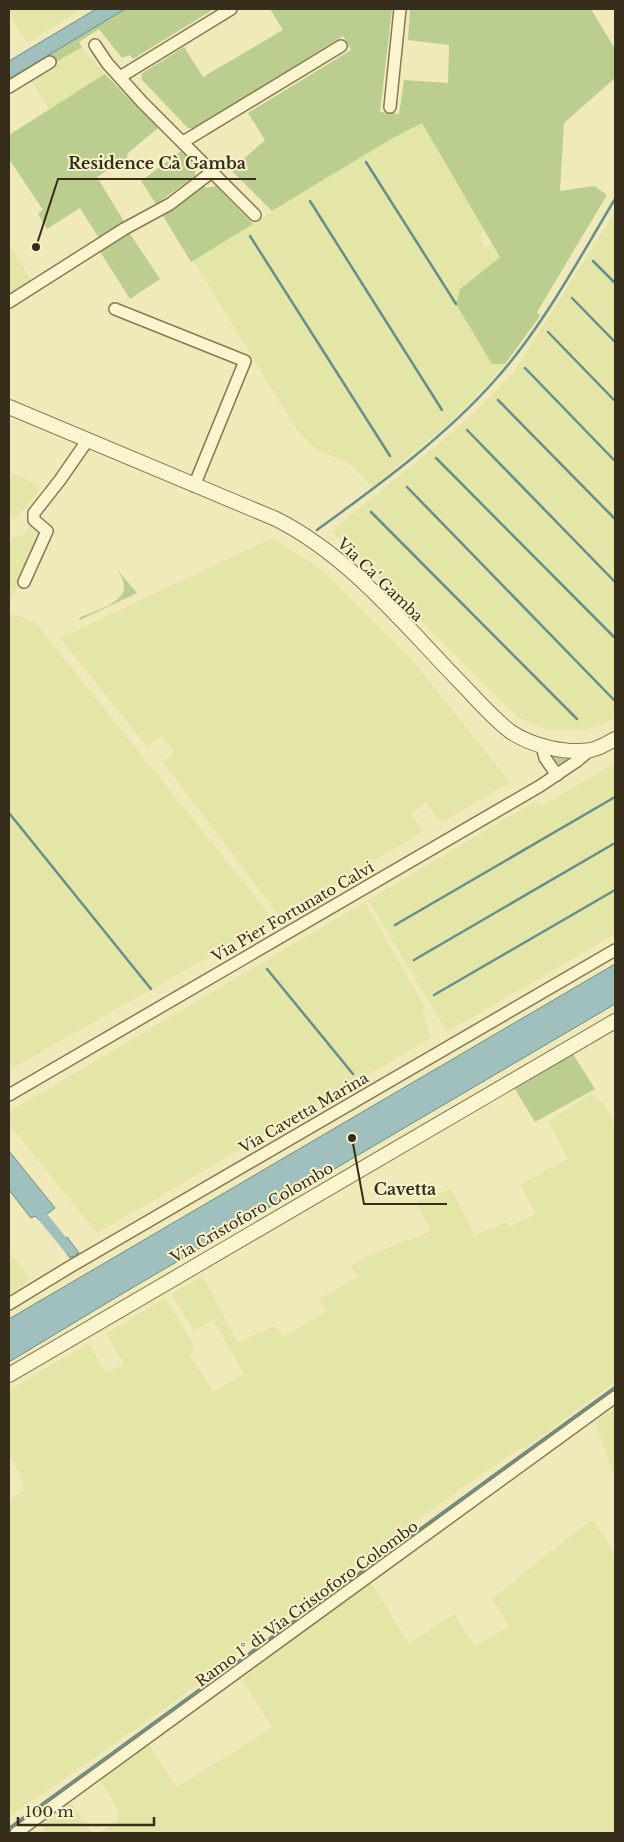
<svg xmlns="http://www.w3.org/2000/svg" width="624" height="1842" viewBox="0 0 624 1842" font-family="'Libre Baskerville',serif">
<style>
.farmland{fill:#e4e6a8}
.green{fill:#bbce8f}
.water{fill:#a0c0bd;stroke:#678e8b}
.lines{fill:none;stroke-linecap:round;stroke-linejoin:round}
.stream{stroke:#678e8b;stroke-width:2.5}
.canal{stroke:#a0c0bd;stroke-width:10}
.minor-casing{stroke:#877954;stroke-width:14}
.tertiary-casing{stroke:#877954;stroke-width:16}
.minor{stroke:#faf5ce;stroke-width:11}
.tertiary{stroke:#faf5ce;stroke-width:14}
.labels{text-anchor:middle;stroke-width:4;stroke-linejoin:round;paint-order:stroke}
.street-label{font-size:15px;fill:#362d1a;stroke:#f7f2cb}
.leader{fill:none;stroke:#362d1a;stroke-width:2}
.callout-dot{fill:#362d1a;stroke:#f7f2cb;stroke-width:2}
.callout-label{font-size:16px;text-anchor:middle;font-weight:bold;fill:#362d1a;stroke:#f7f2cb;stroke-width:4;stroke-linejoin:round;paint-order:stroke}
</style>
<rect width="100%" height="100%" fill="#f0eabb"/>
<g class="farmland">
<polygon points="9,9 82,9 27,43 10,15 9,16"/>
<polygon points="82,47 105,74 49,110 29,77"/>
<polygon points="422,123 485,230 481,233 482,244 487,247 493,243 500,257 472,278 492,364 505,364 474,399 445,427 372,487 351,465 340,459 316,450 298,432 193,260 391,139"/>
<polygon points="615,212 615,719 589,729 546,729 518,717 331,531 442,441 478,409 513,373"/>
<polygon points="9,244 31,280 9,294"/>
<polygon points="11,472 39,486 37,493 17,517 13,519 9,517 9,474"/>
<polygon points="30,526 42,532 42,536 9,603 9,543 13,537 23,536"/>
<polygon points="272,538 319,568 384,631 418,667 510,782 441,823 426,802 411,815 424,831 280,917 163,762 174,752 162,736 147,747 60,638"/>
<polygon points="9,613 34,621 274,920 9,1070"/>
<polygon points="615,763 615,934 447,1032 368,900 536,801 542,806"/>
<polygon points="365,902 425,1007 422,1010 431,1038 97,1233 9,1124 9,1112"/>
<polygon points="591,1094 604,1104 615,1123 615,1382 524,1449 522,1447 477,1477 280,1620 173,1703 9,1817 9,1500 24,1490 21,1476 9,1455 9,1390 89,1343 106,1373 124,1364 106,1334 165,1298 194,1345 190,1355 213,1391 244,1374 213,1320 194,1331 171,1294 203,1276 237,1342 275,1326 284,1336 325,1312 319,1299 357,1277 351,1265 367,1256 431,1231 416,1202 451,1189 475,1235 507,1222 509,1227 535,1214 520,1184 568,1159 548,1121"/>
<polygon points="9,1251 30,1279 24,1285 9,1295"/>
<polygon points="615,1408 615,1479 595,1422"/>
<polygon points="593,1519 615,1555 615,1833 99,1833 119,1820 116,1815 120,1813 100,1780 148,1743 177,1787 272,1728 242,1679 328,1612 371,1582 409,1644 454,1614 475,1647 509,1626 492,1599 542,1558"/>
<polygon points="70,1801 92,1833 46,1833 40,1825"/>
</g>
<g class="green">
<polygon points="125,9 214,9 133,59 130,55 122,58 99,29 79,42 82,47 54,63 9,83 9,79"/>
<polygon points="270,9 392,9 380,112 399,114 404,80 448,83 449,45 408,40 410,9 591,9 615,49 615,78 564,123 560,191 594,186 607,195 537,312 540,316 505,364 492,364 456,304 460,289 500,257 422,123 391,139 272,211 231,170 265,140 248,113 351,50 343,36 195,128 188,128 141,79 142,76 141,74 184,47 203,77 283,30"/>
<polygon points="105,74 158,128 128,153 127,158 97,177 125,223 99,238 80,208 47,229 38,214 43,210 9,159 9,135"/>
<polygon points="181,151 195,165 195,176 156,204 141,181"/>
<polygon points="204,185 206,188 216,186 253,224 191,262 163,216"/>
<polygon points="128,231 160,279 130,299 99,250"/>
<path d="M116,568L137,593L80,620L79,618C92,612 126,603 124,586C124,579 119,573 116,568Z"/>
<polygon points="552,755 574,757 566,764 560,765 551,757"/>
<polygon points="571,1051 595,1089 535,1122 516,1091 514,1084"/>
</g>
<g class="water">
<polygon points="96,9 125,9 9,79 9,61"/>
<polygon points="615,964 615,1004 115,1298 9,1362 9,1319"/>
<polygon points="9,1151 55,1208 39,1220 35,1216 31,1218 9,1190"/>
<polygon points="67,1237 79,1253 76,1254 78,1257 75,1259 73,1256 70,1258 59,1242"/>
</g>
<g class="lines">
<g class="stream">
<polyline points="366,162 456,304"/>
<polyline points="310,201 442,410"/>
<polyline points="250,236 390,456"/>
<polyline points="593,261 615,283"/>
<polyline points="572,298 615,342"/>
<polyline points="548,332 615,401"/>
<polyline points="525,368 615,461"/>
<polyline points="498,400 615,519"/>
<polyline points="467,430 615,582"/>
<polyline points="436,458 615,638"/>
<polyline points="407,487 615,701"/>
<polyline points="371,512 577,719"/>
<path d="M317,530C380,484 445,437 496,379C544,325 578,260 615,199"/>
<polyline points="9,813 151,989"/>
<polyline points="395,925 615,797"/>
<polyline points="414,960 615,843"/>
<polyline points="267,969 353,1074"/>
<polyline points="434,995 615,890"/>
<polyline points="9,1828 615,1387"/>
</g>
<polyline class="canal" points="34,1206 69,1249"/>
<g class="minor-casing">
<g id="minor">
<polyline points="95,45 107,63 142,102 255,215"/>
<polyline points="120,77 231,9"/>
<polyline points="9,87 50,62"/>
<polyline points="390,107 400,9"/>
<polyline points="183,142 341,46"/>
<polyline points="9,302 124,229 170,204 213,171"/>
<polyline points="115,309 245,361 194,486"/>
<polyline points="24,582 47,531 34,520 34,513 60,480 87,441"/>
<polyline points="542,746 545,758 557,775"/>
<polyline points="9,1095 540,786 577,761 590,750"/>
<polyline points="9,1304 68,1268 615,950"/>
<polyline points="16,1833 615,1397"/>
</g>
</g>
<g class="tertiary-casing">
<g id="tertiary">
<path d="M9,407L276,519C348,555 402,622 457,679C474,696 491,717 511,732C532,746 566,754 591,750C600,748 608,743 615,739"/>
<polyline points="9,1375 615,1021"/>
</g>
</g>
<use href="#minor" class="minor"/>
<use href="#tertiary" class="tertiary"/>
</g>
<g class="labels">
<g class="street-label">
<text transform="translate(380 580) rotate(44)" y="5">Via Ca' Gamba</text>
<text transform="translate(293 912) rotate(-30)" y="5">Via Pier Fortunato Calvi</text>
<text transform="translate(304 1113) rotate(-30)" y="5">Via Cavetta Marina</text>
<text transform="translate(252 1213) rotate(-30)" y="5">Via Cristoforo Colombo</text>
<text transform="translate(307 1604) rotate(-36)" y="5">Ramo 1° di Via Cristoforo Colombo</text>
</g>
</g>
<path class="leader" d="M36 247L58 179H256M352 1138L364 1204H447"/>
<g class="callout-dot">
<circle cx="36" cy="247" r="5"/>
<circle cx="352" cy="1138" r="5"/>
</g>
<g class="callout-label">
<text x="157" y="169">Residence Cà Gamba</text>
<text x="405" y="1195">Cavetta</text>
</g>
<rect width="624" height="1842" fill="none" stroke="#362d1a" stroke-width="20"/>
<path d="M18 1817v8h136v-8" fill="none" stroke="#362d1a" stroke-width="2.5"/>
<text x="25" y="1817" font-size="15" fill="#362d1a" stroke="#f7f2cb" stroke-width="4" paint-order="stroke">100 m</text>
</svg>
